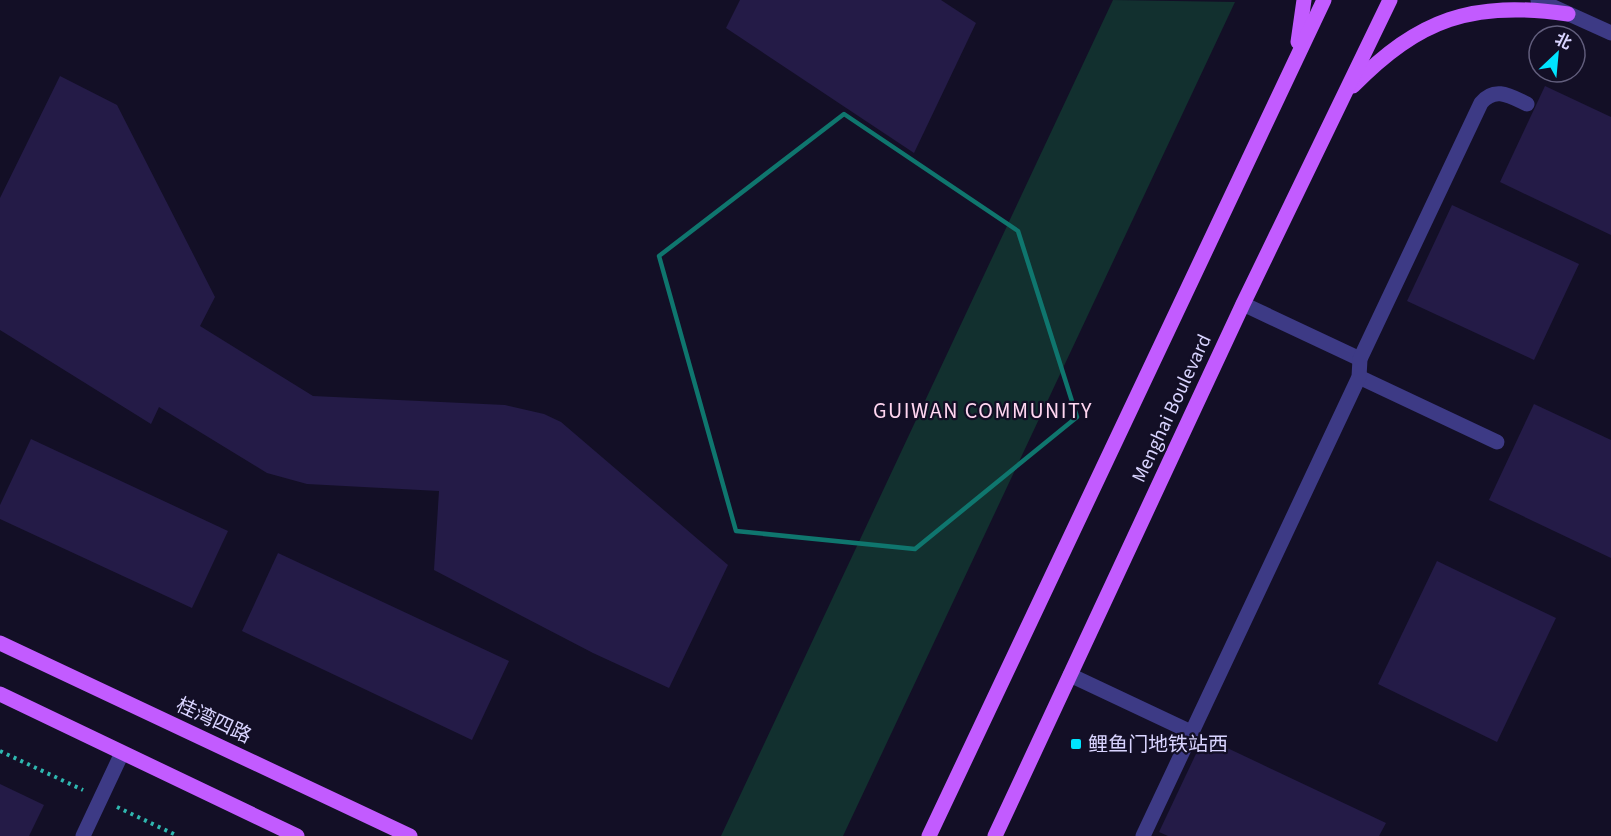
<svg xmlns="http://www.w3.org/2000/svg" width="1611" height="836" viewBox="0 0 1611 836" font-family="'Source Sans 3','Noto Sans SC',sans-serif">
<style>
.green{fill:#12302f}
.building{fill:#241b47}
.lines{fill:none;stroke-linecap:round;stroke-linejoin:round}
.path{stroke:#2fb8b0;stroke-width:4;stroke-dasharray:3 4.5;stroke-linecap:butt}
.minor{stroke:#3d3a85;stroke-width:15}
.major{stroke:#c25bff;stroke-width:15}
.marked{fill:none;stroke:#0f766e;stroke-width:4.5;stroke-linejoin:round}
.poi-dot{fill:#00e5ff;stroke:#130f26;stroke-width:2}
.labels{text-anchor:middle;stroke-width:4.5;stroke-linejoin:round;paint-order:stroke}
.street-label{font-size:20px;fill:#d9d4ff;stroke:#130f26}
.poi-label{font-size:20px;fill:#d9d4ff;stroke:#130f26;text-anchor:start}
.quarter-label{font-size:22px;letter-spacing:1.5px;fill:#ffd6f0;stroke:#130f26}
</style>
<rect width="100%" height="100%" fill="#130f26"/>
<polygon class="green" points="1113,0 1235,2 843,836 721,836"/>
<g class="building">
<polygon points="740,0 941,0 976,23 914,153 726,28"/>
<polygon points="60,76 117,105 215,297 200,326 313,396 505,405 544,414 561,422 728,565 669,688 593,653 434,570 439,491 307,484 267,473 159,407 151,424 0,330 0,198"/>
<polygon points="1545,86 1611,117 1611,235 1500,182"/>
<polygon points="1452,205 1579,264 1534,360 1407,301"/>
<polygon points="1534,404 1611,440 1611,558 1489,500"/>
<polygon points="31,439 228,531 192,608 0,519 0,505"/>
<polygon points="278,553 509,661 472,740 242,631"/>
<polygon points="1437,561 1556,618 1497,742 1378,684"/>
<polygon points="1204,737 1386,823 1379,836 1168,836 1159,832"/>
<polygon points="0,784 44,805 29,836 0,836"/>
</g>
<g class="lines">
<g class="path">
<polyline points="0,751 83,790"/>
<polyline points="117,807 178,836"/>
</g>
<g class="minor">
<polyline points="1538,0 1611,33"/>
<polyline points="1243,304 1360,359"/>
<polyline points="1359,377 1497,442"/>
<polyline points="1070,675 1191,732"/>
<polyline points="83,836 122,753"/>
<path d="M1143,836L1359,377L1360,359L1481,103C1495,86 1510,96 1527,104"/>
</g>
<g class="major">
<polyline points="1298,42 1304,0"/>
<path d="M1353,86C1419,19 1472,0 1568,14"/>
<polyline points="0,643 410,836"/>
<polyline points="0,694 297,836"/>
<polyline points="929,836 1324,0"/>
<polyline points="995,836 1243,304 1390,0"/>
</g>
</g>
<path class="marked" d="M844,114L1018,231L1077,417L915,549L736,531L659,256Z"/>
<rect class="poi-dot" x="1070" y="738" width="12" height="12" rx="3"/>
<g class="labels">
<g class="street-label">
<text transform="translate(1171 408) rotate(-65)" y="7">Menghai Boulevard</text>
<text transform="translate(214 720) rotate(25)" y="7">桂湾四路</text>
</g>
<g class="poi-label">
<text x="1088" y="751">鲤鱼门地铁站西</text>
</g>
<g class="quarter-label">
<text x="983" y="418">GUIWAN COMMUNITY</text>
</g>
</g>
<g transform="translate(1557 54) rotate(26)"><circle r="28" fill="#130f26" stroke="#625e7d" stroke-width="1.5"/>
<path d="M0-4.5L10 22L0 15L-10 22Z" fill="#00e5ff"/>
<text y="-9" font-size="16" font-weight="bold" text-anchor="middle" fill="#d9d4ff">北</text>
</g>
</svg>
